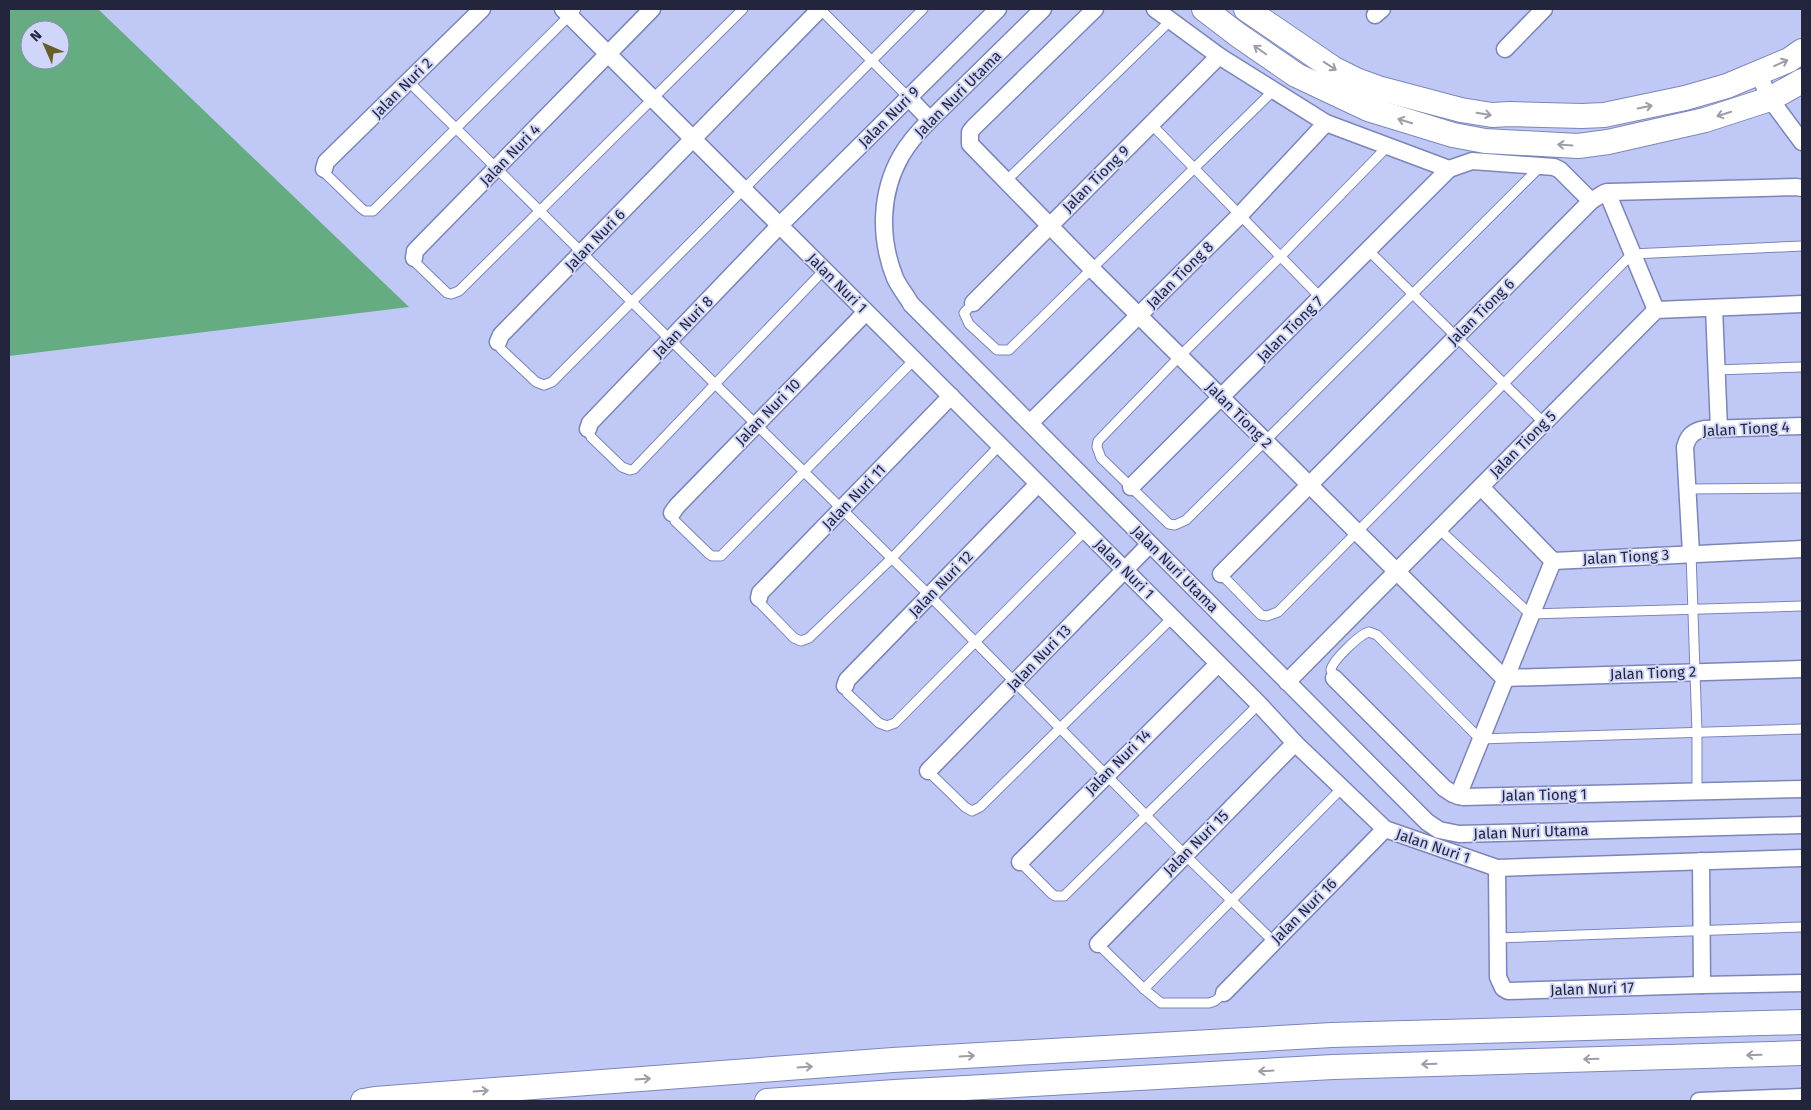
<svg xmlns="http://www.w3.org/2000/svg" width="1811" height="1110" viewBox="0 0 1811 1110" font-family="'Fira Sans',sans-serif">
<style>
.green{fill:#65ac82;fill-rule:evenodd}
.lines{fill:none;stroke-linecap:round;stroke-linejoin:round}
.lane-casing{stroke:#7c85b9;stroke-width:11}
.street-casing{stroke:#7c85b9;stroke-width:19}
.secondary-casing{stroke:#7c85b9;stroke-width:26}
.lane{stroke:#fff;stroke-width:9}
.street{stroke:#fff;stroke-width:16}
.secondary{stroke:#fff;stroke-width:24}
.oneway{stroke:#9c9da7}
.labels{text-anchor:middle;stroke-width:4;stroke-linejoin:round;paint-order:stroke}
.street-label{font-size:15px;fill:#22253b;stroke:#d0d6f9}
</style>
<rect width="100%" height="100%" fill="#c0c9f6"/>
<path class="green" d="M9,9H98L409,307L9,356ZM30,30H60V60H30Z"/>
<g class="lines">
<g class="lane-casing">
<g id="lane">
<polyline points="820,9 909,98"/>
<polyline points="409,82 930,596 1185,855 1274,942"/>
<polyline points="1151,124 1321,298"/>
<polyline points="1388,146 1280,257 1180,356 1098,441 1097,447 1101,458 1169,524 1175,525 1186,520 1542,165"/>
<polyline points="324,169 326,174 361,208 365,211 373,211 576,9"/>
<polyline points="1006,181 1170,21"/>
<polyline points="1368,250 1544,423"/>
<polyline points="414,258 416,263 447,293 451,294 459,291 743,9"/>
<polyline points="973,303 964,313 969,324 997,350 1009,350 1274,90"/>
<polyline points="498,342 501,349 536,382 544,385 552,382 923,9"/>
<polyline points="1716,370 1802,367"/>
<polyline points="588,429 591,437 622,467 630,470 634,469 824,270"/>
<polyline points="1687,489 1802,488"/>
<polyline points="672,513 675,521 709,554 712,556 721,556 914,360"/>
<polyline points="1439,529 1530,614 1802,606"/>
<polyline points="1691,553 1697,732 1697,792"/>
<polyline points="1221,574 1261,615 1267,616 1278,612 1632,254 1802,246"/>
<polyline points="759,598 760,603 794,638 801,641 809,638 892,558 1000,445"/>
<path d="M1334,678L1331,670C1332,661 1360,634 1369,632L1377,635L1480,739L1802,729"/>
<polyline points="845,686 847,693 879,723 887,726 895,723 1085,531"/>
<polyline points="928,771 965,807 972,811 980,807 1172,618"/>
<polyline points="1020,862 1052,894 1055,896 1064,896 1259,704"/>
<polyline points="1497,938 1802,927"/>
<polyline points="1098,944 1144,989"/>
<polyline points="1224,993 1215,1001 1209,1003 1161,1003 1144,989 1342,788"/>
</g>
</g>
<g class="street-casing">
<g id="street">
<polyline points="563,9 1259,704 1295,743 1385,829 1497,868 1802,858"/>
<path d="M1043,9L930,120C919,131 909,142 901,156C880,193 879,238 895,278C899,287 906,295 911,304L1427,822L1439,830L1459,834L1802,825"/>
<polyline points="1095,9 974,127 970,132 970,144 1092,269 1504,678 1802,669"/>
<polyline points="1155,9 1219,56 1326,123 1449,169 1472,161 1554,167 1560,170 1591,201"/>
<polyline points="1375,15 1382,9"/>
<polyline points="1505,49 1544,9"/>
<polyline points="1758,73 1770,99 1802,142"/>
<polyline points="909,98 930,120"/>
<polyline points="324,169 326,162 482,9"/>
<polyline points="1607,192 1656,310"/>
<polyline points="414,258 415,251 652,9"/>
<polyline points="973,303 1219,56"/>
<polyline points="1714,308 1719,429"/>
<polyline points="498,342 501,335 820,9"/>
<polyline points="1030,423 1239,216 1326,123"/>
<polyline points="588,429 590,423 780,225 998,9"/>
<polyline points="1131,487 1449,169"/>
<polyline points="1481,487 1553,561 1802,549"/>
<polyline points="672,513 677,506 866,312"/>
<path d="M1691,553L1685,447C1688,436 1693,431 1704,429L1802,426"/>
<polyline points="1221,574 1591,201 1604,193 1610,192 1796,187 1802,188"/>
<polyline points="759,598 760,593 951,396"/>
<polyline points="1334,678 1444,788 1453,794 1463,797 1802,789"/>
<polyline points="1287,682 1656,310 1802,304"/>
<polyline points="845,686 847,680 1038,484"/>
<polyline points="928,771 1150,544"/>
<polyline points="1458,796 1553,561"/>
<polyline points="1701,861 1702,985"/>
<polyline points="1020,862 1218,664"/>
<polyline points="1497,868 1498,977 1503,988 1508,991 1702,985 1802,983"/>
<polyline points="1098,944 1295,743"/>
<polyline points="1224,993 1385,829"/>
<polyline points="1699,1101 1802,1097"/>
</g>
</g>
<g class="secondary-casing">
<g id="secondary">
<polyline points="1204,9 1238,35 1296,75 1368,109 1453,135 1485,141 1578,146 1608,142 1705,120 1770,99 1802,81"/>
<polyline points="1246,9 1334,69 1356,80 1378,88 1461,110 1492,115 1510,114 1582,116 1604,115 1685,98 1727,86 1789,60 1802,51"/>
<polyline points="363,1101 375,1099 893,1060 1332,1035 1802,1022"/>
<polyline points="767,1101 895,1092 1333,1067 1802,1053"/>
</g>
</g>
<use href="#lane" class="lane"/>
<use href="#street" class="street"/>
<use href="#secondary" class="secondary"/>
</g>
<defs><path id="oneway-shaft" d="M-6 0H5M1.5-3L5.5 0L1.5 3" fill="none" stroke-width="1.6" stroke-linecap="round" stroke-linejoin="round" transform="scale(1.25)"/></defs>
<g class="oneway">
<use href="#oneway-shaft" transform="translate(1260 50) rotate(-145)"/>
<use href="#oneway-shaft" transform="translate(1781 63) rotate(-24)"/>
<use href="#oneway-shaft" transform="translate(1330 66) rotate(33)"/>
<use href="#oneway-shaft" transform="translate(1645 107) rotate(-12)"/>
<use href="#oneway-shaft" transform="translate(1484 114) rotate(9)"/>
<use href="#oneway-shaft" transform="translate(1724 114) rotate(162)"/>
<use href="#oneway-shaft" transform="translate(1405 121) rotate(-163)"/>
<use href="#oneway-shaft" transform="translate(1565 145) rotate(-176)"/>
<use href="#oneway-shaft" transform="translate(1754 1055) rotate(178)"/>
<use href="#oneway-shaft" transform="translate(967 1056) rotate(-3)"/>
<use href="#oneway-shaft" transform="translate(1591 1059) rotate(178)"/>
<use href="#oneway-shaft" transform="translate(1429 1064) rotate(178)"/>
<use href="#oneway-shaft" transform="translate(805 1067) rotate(-4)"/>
<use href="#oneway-shaft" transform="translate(1266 1071) rotate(177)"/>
<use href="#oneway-shaft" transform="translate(643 1079) rotate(-4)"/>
<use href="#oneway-shaft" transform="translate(481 1091) rotate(-4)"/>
</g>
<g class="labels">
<g class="street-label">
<text transform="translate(402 88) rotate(-45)" y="5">Jalan Nuri 2</text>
<text transform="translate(958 94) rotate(-45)" y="5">Jalan Nuri Utama</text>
<text transform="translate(889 117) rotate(-45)" y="5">Jalan Nuri 9</text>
<text transform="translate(510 155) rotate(-46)" y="5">Jalan Nuri 4</text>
<text transform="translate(1096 179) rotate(-45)" y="5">Jalan Tiong 9</text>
<text transform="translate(595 240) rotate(-46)" y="5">Jalan Nuri 6</text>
<text transform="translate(1180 275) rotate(-45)" y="5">Jalan Tiong 8</text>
<text transform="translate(837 283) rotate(45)" y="5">Jalan Nuri 1</text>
<text transform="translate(1481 312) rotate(-45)" y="5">Jalan Tiong 6</text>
<text transform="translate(683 327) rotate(-46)" y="5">Jalan Nuri 8</text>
<text transform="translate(1290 329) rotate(-45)" y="5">Jalan Tiong 7</text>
<text transform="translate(768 412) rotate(-46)" y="5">Jalan Nuri 10</text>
<text transform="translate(1239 415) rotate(45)" y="5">Jalan Tiong 2</text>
<text transform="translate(1746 429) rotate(-3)" y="5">Jalan Tiong 4</text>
<text transform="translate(1523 444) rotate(-45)" y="5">Jalan Tiong 5</text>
<text transform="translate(854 497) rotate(-46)" y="5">Jalan Nuri 11</text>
<text transform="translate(1626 557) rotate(-3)" y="5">Jalan Tiong 3</text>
<text transform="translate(1124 569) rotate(45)" y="5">Jalan Nuri 1</text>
<text transform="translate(1175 569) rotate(45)" y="5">Jalan Nuri Utama</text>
<text transform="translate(941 584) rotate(-46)" y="5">Jalan Nuri 12</text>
<text transform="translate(1039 658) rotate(-46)" y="5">Jalan Nuri 13</text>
<text transform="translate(1653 673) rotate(-2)" y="5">Jalan Tiong 2</text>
<text transform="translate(1118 762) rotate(-45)" y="5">Jalan Nuri 14</text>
<text transform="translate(1544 795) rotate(-1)" y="5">Jalan Tiong 1</text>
<text transform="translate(1531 832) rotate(-2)" y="5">Jalan Nuri Utama</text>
<text transform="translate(1196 843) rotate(-45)" y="5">Jalan Nuri 15</text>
<text transform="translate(1433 846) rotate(19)" y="5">Jalan Nuri 1</text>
<text transform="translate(1304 911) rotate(-45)" y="5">Jalan Nuri 16</text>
<text transform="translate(1592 989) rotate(-2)" y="5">Jalan Nuri 17</text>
</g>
</g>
<rect width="1811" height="1110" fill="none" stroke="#22253b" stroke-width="20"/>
<g transform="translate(45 45) rotate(315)"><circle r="24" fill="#d0d6f9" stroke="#8a8fad"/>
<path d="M0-4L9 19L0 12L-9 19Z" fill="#685d29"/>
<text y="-8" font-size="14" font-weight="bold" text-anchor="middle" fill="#22253b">N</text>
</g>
</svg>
